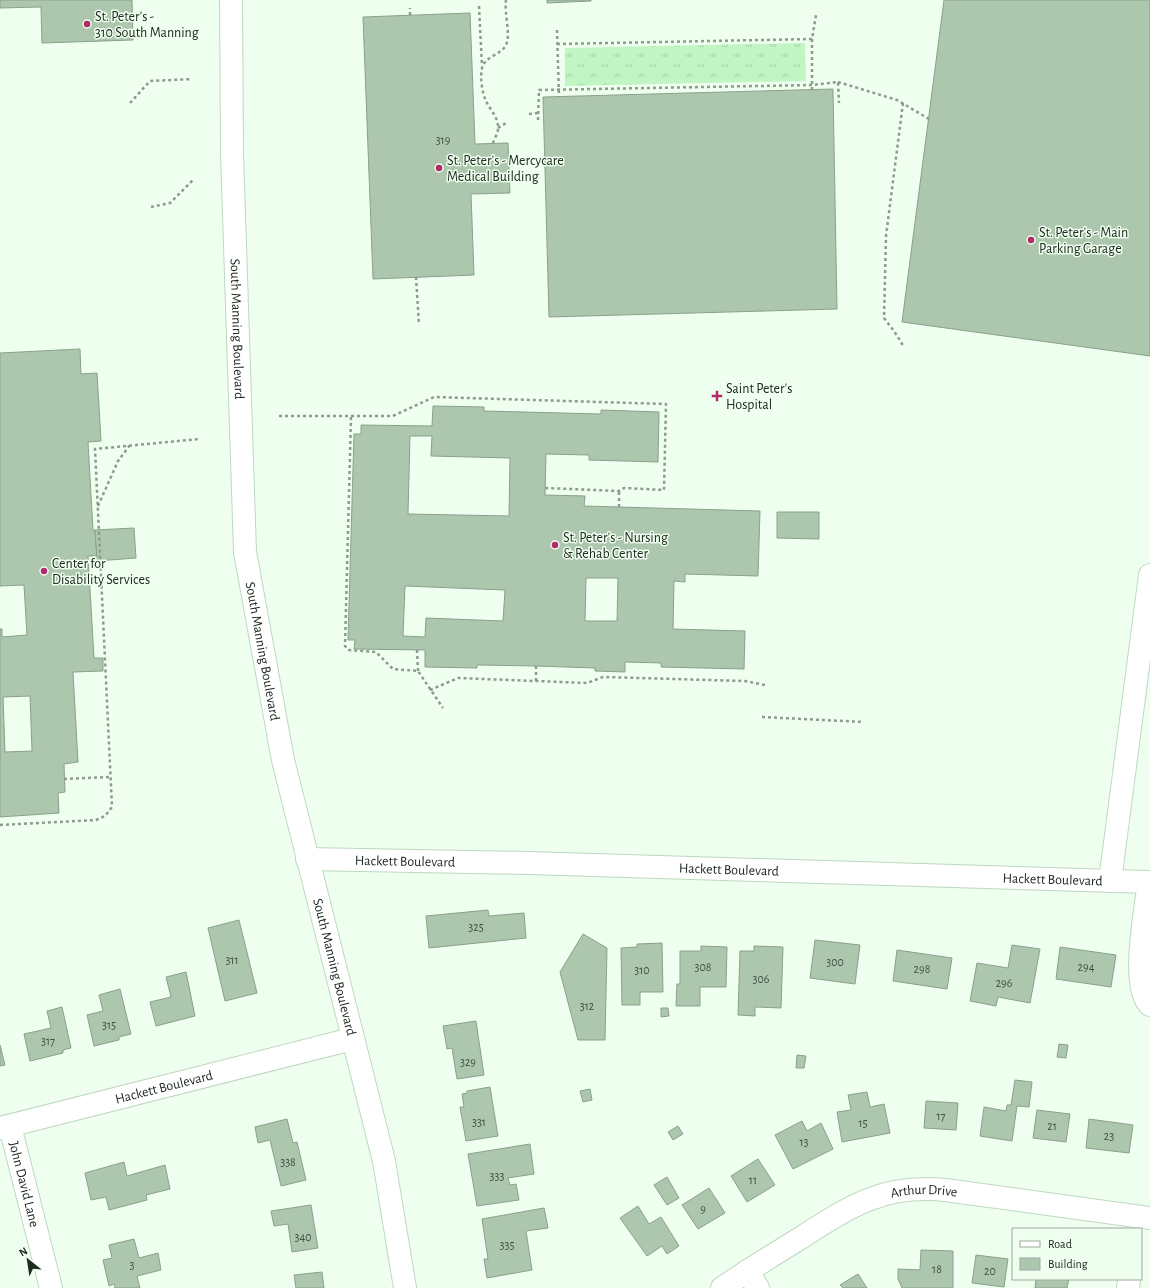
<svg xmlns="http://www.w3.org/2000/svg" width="1150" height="1288" viewBox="0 0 1150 1288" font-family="'Alegreya Sans',sans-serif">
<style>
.grass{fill:url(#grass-tufts)}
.building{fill:#adc6ae;stroke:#89a18a;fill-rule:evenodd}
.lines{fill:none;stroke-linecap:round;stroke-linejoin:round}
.minor-casing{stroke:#bed8bf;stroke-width:24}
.path{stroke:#8d9a8d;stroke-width:2.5;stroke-dasharray:3 3;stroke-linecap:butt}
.minor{stroke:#fff;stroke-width:22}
.poi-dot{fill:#b22a6c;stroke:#efffef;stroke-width:1.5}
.labels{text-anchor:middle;stroke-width:3;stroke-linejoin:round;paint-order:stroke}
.number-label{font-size:12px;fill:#435144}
.poi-label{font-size:14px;fill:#202a21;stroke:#efffef;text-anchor:start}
.street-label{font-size:14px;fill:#202a21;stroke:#efffef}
</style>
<defs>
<pattern id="grass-tufts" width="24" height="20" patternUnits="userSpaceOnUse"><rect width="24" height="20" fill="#c1f5c4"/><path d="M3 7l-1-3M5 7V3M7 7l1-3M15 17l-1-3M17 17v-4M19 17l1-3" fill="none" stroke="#a6d2a8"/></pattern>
</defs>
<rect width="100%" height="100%" fill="#efffef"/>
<polygon class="grass" points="805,43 806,81 565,86 565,48"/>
<g class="building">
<polygon points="0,0 132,0 133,40 42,43 41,7 0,8"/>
<polygon points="547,0 591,0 591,1 547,3"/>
<polygon points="944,0 1150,0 1150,356 902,322"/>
<polygon points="470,13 475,144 508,143 510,193 471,194 474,275 373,279 363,17"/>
<polygon points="833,89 837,309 549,317 543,97"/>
<path d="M80,349L81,374L97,373L101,441L88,442L93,530H95L97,556H88L94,658H103V671L73,672L78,762L64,764L65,792L58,793L59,813L0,817V629H2V637L27,635L24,585L0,586V353ZM30,696L32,751L5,752L3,697Z"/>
<path d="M433,406L484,407V411L601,414V410L659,412L658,462L589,460V455L546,454L545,495L585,496L584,506L760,511L758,576L685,574V582L674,581L673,629L745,631L744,669L661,667V663L625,662V672L595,671V668L536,666L477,665V668L425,667V650L354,649L355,640H348L354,434H361V425L432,426ZM410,436H432L431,456L510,458L509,516L408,514ZM586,578H618L617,621H585ZM405,586L505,590L503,621L426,618L425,637L403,636Z"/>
<polygon points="777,512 819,512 819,539 777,538"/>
<polygon points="134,528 136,558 97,561 95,530"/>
<polygon points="488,910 489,916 524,913 526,938 429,948 426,916"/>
<polygon points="239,920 257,993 225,1001 208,928"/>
<polygon points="583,934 607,948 605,1040 578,1040 560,972"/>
<polygon points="815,940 860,945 855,984 810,978"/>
<polygon points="662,943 663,992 640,992 640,1005 622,1005 621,948 637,947 637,944"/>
<polygon points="1012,945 1040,949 1030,1003 998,997 996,1006 970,1001 977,963 1008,968"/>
<polygon points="701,946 727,947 726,987 700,987 700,1006 676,1006 677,984 680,984 680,951 701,951"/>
<polygon points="754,946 783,947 781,1008 755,1007 755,1016 738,1015 740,951 754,951"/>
<polygon points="1060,947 1116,955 1111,987 1056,979"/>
<polygon points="897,950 952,958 947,989 893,981"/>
<polygon points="186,972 195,1016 156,1026 150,1002 171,997 166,977"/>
<polygon points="120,989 131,1034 119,1037 119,1040 94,1046 87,1015 103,1011 99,995"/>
<polygon points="62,1007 71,1048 63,1050 63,1053 30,1061 24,1034 51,1028 47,1011"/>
<polygon points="661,1008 668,1008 669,1016 661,1017"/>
<polygon points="476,1021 484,1075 457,1079 452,1048 447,1049 443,1026"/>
<polygon points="1059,1044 1068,1045 1066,1058 1057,1057"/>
<polygon points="0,1045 5,1065 0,1066"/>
<polygon points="797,1055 806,1056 804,1068 796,1068"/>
<polygon points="1015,1080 1032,1082 1029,1107 1017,1106 1012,1141 980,1136 984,1107 1006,1111 1007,1105 1011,1105"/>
<polygon points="490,1087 498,1136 466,1141 460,1107 464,1107 462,1094 467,1093 467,1091"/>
<polygon points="590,1089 592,1100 583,1102 580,1091"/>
<polygon points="867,1092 870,1107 884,1104 890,1133 842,1142 837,1112 851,1110 848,1095"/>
<polygon points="926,1101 958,1103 956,1130 924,1128"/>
<polygon points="1037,1110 1070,1114 1066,1142 1033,1138"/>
<polygon points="287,1119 293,1143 297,1142 306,1180 281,1186 270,1140 258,1143 255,1127"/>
<polygon points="1089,1119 1133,1125 1129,1153 1086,1148"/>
<polygon points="802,1121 807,1131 821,1123 833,1149 793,1169 775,1135"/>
<polygon points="678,1126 683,1134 673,1140 668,1132"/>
<polygon points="530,1144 534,1174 508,1178 510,1185 516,1184 519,1200 477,1206 468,1154"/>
<polygon points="758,1159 775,1185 747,1202 731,1176"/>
<polygon points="124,1162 127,1176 165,1165 170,1189 146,1195 147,1200 109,1210 106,1197 91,1200 85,1173"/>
<polygon points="667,1177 679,1198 667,1205 654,1185"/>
<polygon points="709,1188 725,1213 698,1229 682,1205"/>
<polygon points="311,1205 318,1248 292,1252 288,1224 274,1226 271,1211"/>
<polygon points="638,1206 649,1224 661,1217 679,1246 667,1254 662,1246 647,1256 620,1218"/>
<polygon points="544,1208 548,1228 526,1231 532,1270 487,1278 484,1259 488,1259 482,1219"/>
<polygon points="134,1239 139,1258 158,1253 161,1270 137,1276 140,1288 115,1288 114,1284 109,1286 103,1260 112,1258 109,1245"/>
<polygon points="921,1250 953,1251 953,1288 902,1288 898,1279 898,1269 920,1270"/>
<polygon points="976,1255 1008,1259 1004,1287 972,1283"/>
<polygon points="322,1272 324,1288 296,1288 294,1275"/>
<polygon points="858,1274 867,1288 843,1288 840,1285"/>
<polygon points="1036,1279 1069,1279 1067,1288 1035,1288"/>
</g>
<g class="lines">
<g class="minor-casing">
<g id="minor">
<path id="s1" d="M231,0L232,153L245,552L283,760L384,1161L405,1288"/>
<path id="s2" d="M307,859L529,863L1150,882"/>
<polyline points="1110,881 1150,575"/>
<path d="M1149,882C1146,908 1130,988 1150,1005"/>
<path id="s3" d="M10,1126L51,1288"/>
<path id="s4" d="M0,1128L352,1039"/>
<polyline points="747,1271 758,1288"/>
<path id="s5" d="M722,1288C747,1271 773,1255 799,1239C849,1207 882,1184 945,1190L1150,1218"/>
<polyline points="1128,1288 1129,1279"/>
</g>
</g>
<g class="path">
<polyline points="479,6 482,66"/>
<polyline points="410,15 410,8"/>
<polyline points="557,30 559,97"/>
<polyline points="557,44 812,39"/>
<polyline points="838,82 897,100 929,119"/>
<polyline points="812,90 812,39 816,15"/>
<polyline points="130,103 150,81 192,79"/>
<polyline points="903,103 886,236 884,318 894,331 904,347"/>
<polyline points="529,114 538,113"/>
<polyline points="538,120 539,90 812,85 838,82 839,103"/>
<polyline points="498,128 506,123"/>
<path d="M493,143C494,139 498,133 498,129C499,118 490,110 486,101C482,92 480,78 482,68C485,56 501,55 506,45C511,35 504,13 506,0"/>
<polyline points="151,207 170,203 194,179"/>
<polyline points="416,277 419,325"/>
<polyline points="279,416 393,416 434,397 666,404 664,490 624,488 619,491 545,488"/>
<polyline points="351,417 345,646 349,650 376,652 393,669 418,671 443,708"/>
<polyline points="98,506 118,461 130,445"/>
<polyline points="619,507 619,491"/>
<polyline points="417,650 418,671"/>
<polyline points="536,666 536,681"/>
<polyline points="430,690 458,678 587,683 603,677 745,681 765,685"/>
<polyline points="762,717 864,722"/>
<polyline points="64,779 110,777"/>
<polyline points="0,825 96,820 105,816 112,807 95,449 199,439"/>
</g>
<use href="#minor" class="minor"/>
</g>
<g class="poi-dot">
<circle cx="87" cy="24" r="4"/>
<circle cx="439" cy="168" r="4"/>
<circle cx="1031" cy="240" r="4"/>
<path d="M715 390h4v4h4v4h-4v4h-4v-4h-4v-4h4z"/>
<circle cx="555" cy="545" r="4"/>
<circle cx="44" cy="571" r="4"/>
</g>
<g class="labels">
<g class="number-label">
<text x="443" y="144">319</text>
<text x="476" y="931">325</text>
<text x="232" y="964">311</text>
<text x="835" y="966">300</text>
<text x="703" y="971">308</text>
<text x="1086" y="971">294</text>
<text x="922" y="973">298</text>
<text x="642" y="974">310</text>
<text x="761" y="983">306</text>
<text x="1004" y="987">296</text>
<text x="587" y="1010">312</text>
<text x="109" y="1029">315</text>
<text x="48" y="1045">317</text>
<text x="468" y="1066">329</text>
<text x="941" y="1120">17</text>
<text x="479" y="1126">331</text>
<text x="863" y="1127">15</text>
<text x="1052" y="1130">21</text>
<text x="1109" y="1140">23</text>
<text x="804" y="1146">13</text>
<text x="288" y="1166">338</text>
<text x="497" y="1180">333</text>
<text x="753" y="1184">11</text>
<text x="703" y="1213">9</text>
<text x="303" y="1241">340</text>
<text x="507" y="1249">335</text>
<text x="132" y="1269">3</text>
<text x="937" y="1273">18</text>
<text x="990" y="1275">20</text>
</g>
<g class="poi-label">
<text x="95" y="21">St. Peter's -<tspan x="95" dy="16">310 South Manning</tspan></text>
<text x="447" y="165">St. Peter's - Mercycare<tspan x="447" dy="16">Medical Building</tspan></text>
<text x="1039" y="237">St. Peter's - Main<tspan x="1039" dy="16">Parking Garage</tspan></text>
<text x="726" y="393">Saint Peter's<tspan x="726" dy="16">Hospital</tspan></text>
<text x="563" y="542">St. Peter's - Nursing<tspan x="563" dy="16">&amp; Rehab Center</tspan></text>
<text x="52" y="568">Center for<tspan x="52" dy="16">Disability Services</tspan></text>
</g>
<g class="street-label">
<text dy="5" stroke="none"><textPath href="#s1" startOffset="329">South Manning Boulevard</textPath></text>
<text dy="5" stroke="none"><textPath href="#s1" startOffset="653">South Manning Boulevard</textPath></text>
<text dy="5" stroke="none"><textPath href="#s2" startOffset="98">Hackett Boulevard</textPath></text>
<text dy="5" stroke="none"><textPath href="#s2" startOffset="422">Hackett Boulevard</textPath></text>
<text dy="5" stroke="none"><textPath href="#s2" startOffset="746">Hackett Boulevard</textPath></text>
<text dy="5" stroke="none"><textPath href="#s1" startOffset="977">South Manning Boulevard</textPath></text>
<text dy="5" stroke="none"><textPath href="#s4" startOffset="169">Hackett Boulevard</textPath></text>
<text dy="5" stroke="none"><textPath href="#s3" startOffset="60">John David Lane</textPath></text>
<text dy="5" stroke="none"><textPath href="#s5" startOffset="228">Arthur Drive</textPath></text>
</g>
</g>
<rect x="1012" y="1228" width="130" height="52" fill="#efffef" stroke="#9caa9d"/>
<rect x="1020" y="1241" width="20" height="6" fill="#ffffff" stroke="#9caa9d"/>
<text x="1048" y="1248" font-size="12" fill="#202a21">Road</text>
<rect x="1020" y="1258" width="20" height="12" fill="#adc6ae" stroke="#9caa9d"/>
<text x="1048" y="1268" font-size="12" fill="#202a21">Building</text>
<g transform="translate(28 1260) rotate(330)" stroke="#efffef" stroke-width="3" paint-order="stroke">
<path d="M0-3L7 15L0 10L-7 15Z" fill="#202a21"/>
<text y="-6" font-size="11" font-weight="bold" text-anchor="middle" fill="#202a21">N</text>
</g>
</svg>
